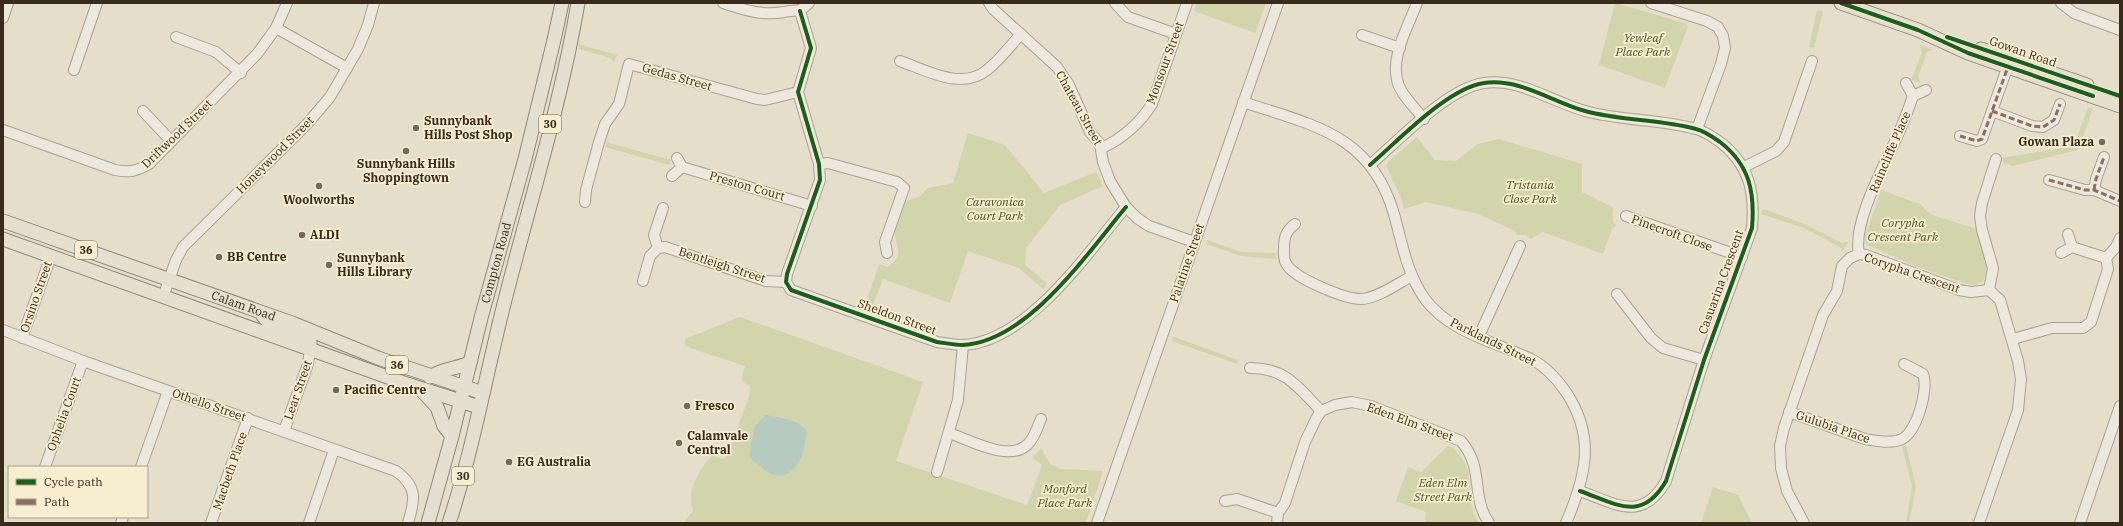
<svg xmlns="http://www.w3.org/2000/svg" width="2123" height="526" viewBox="0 0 2123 526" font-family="'IBM Plex Serif',serif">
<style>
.green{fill:#d2d5ac;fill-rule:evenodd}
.water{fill:#b6cabf}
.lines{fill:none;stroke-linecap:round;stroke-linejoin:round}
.minor-casing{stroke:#a9a294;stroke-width:12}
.major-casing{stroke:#8f887b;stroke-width:15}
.minor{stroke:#ece8dd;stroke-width:10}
.major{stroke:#e4dfce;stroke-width:13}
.quiet{stroke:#8d6e63;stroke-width:3;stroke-dasharray:6 3;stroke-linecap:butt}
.cycleway-casing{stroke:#f7edd0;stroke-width:6}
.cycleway{stroke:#1b5e20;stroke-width:4}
.poi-dot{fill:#746a59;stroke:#f7edd0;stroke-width:1.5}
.labels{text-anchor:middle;stroke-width:3.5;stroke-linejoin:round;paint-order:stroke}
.shield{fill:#f7edd0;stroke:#716552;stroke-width:1}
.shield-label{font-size:11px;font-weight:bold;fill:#382b1c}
.park-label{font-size:12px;font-style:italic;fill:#465522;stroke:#f7edd0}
.street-label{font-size:12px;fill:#382b1c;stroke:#f7edd0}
.poi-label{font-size:12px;font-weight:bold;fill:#382b1c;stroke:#f7edd0;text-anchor:start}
</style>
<rect width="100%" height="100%" fill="#e4deca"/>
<g class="green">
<polygon points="1197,3 1266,3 1255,33 1194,11"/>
<polygon points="1615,3 1685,23 1688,26 1665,88 1599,65"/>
<polygon points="1817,10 1823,12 1814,48 1809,47"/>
<polygon points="578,44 617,55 614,63 611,58 579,49"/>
<polygon points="1920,45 1933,50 1927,52 1918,77 1921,83 1911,80 1922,53"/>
<polygon points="2088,107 2093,109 2078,150 2013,166 2003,163 2002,158 2069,147 2075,143"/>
<path d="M968,133L1005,145L1044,193L1096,172L1103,186L1060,205L1026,248L1025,265L1047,283L1043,289L1019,268L968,251L950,303L883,279L872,307L865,305L879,264L888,267C907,253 894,248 895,230C895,221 902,210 905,202L920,196L928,188L953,183Z"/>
<path d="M1417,137L1435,160L1456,161L1478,144L1499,139L1582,164V192L1614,208C1611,215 1612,220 1616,226L1612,229L1603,254L1543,232L1530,239L1526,235H1517L1515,231L1478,214L1426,202L1404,209L1400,195L1386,166L1388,162Z"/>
<polygon points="608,139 609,143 671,160 669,165 605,147"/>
<path d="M1881,190L1920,204L1930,214L1976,229C1980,245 1991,266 1983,281L1973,285L1961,282L1918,267L1867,245L1865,242V237Z"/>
<polygon points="1763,209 1805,224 1842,243 1849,241 1842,252 1840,247 1804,228 1761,214"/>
<polygon points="1207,240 1241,252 1276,253 1276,259 1241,256 1206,244"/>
<path d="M740,317L923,382L896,461L1027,505L1042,465L1032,457L1041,448L1050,464L1061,469L1103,471L1086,523H683L693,511C693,507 690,502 691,499C691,484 702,465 712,456L724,459L727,455L749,397L750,387L741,381L745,366L690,348L684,344L685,339ZM781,417L804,428L807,431L806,442L769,474L749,455L754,437Z"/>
<polygon points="1174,337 1238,360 1237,364 1172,341"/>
<path d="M1449,445C1481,468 1461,495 1479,523H1425L1426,512L1396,501L1408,467L1421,472Z"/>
<polygon points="1906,445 1916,487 1909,523 1906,523 1912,486 1902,447"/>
<polygon points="1713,487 1738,495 1752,523 1701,523"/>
</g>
<path class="water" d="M765,415C779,417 798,419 807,431C805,450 797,483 771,474C764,472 761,464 753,462L749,455L755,426Z"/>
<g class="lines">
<g class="minor-casing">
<g id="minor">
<path d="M723,3C745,10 761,16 784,12C797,9 798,14 809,3"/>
<polyline points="989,3 993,9 1057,67 1069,85 1090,132 1100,144 1103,162 1110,181 1126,207 1137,218 1149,226 1194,242"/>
<polyline points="1115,3 1128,17 1176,34"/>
<path d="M1417,3C1408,27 1388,60 1399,86C1404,98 1416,109 1424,119"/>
<polyline points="1651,3 1707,21 1718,27 1723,36 1725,48 1721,64 1697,129"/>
<polyline points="2061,3 2074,13 2120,30"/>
<path d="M800,11L811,48L798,92L819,164L820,180L787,274L786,282L791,290L937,342C945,343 954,345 962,345C1027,343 1088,252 1126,207"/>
<polyline points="3,18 8,3"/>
<polyline points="276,28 347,68"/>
<polyline points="1362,35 1400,48"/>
<polyline points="176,37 216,52 241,73"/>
<path d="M900,61C926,70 962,91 987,70C1000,60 1010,46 1021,34"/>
<polyline points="74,70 97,3"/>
<polyline points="1913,96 1926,90"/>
<path d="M1243,102C1312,125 1371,134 1394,214C1402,243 1407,274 1425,299C1449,332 1495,342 1531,359C1545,366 1557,379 1566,392C1596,437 1586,476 1566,523"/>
<polyline points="143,111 171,141"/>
<polyline points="1992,111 2032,126 2043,127 2054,120 2060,104"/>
<path d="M3,130L115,170C129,173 137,171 149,164L257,54L276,28L287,3"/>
<polyline points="1960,136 1977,141 1982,139 2010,60"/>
<path d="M1102,148C1123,138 1140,123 1152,104L1187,3"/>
<polyline points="677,158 682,167 812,206"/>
<polyline points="819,164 828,163 897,182 904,188 885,242 887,253"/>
<path d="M1370,165C1399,140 1448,88 1484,83C1520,78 1552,102 1585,111C1621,121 1660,119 1696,129C1704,131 1713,137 1720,142C1750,165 1755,193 1752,228L1704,360L1666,481C1642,523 1616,504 1580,491"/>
<polyline points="1744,167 1776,151 1784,142 1812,61"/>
<polyline points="672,176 682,167"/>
<polyline points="2049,180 2085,190 2094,190 2120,201"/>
<polyline points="2094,190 2096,179 2104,157"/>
<polyline points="585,202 586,190 599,142 605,124 619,104 629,64 757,99 765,100 798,92"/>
<polyline points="1626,216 1742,257"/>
<path d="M1295,224C1287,230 1284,236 1284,247C1284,253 1283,260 1287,265C1296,279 1345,299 1361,299C1376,299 1399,283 1412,276"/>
<polyline points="2068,234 2072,247"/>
<polyline points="658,248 654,235 663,208"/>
<polyline points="2061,253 2072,247 2106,258"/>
<path d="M1859,254C1852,221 1887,161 1900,130C1905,119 1909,107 1913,96L1906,83"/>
<polyline points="643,281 650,256 658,248 665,247 766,281 786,282"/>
<polyline points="1989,290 1993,268 1982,230 1980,216 1982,203 1996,159"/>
<polyline points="1617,294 1651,338 1663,348 1704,360"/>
<polyline points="163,297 176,260 183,247 307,124 330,97 358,49 368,25 374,3"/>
<path d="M3,330L83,361L396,471C418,487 415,500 408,523"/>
<polyline points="1479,336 1520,246"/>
<polyline points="22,338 51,256"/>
<polyline points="2013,339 2052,328 2083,328 2091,322 2108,269 2106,258 2116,247 2120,238"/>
<path d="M1250,368C1286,368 1298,387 1321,411"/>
<path d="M1789,412L1865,439C1876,441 1892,444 1902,439C1917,432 1929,388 1923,374L1904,364"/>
<polyline points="284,431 308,364 310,349"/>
<path d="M949,433C970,440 1010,463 1028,444C1035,437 1037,428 1041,419"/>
<polyline points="45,467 83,361"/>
<polyline points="141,467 168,391"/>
<polyline points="937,472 958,400 963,345"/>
<polyline points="1225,501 1237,499 1278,513"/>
<polyline points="121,523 123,517"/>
<polyline points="211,523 248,418"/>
<polyline points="309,523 334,450"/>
<polyline points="1097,523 1278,3"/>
<path d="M1277,523L1278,513L1285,503L1305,442L1316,419L1321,411L1335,405L1352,402L1371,406L1461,441C1485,469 1470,495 1489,523"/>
<polyline points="1804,523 1787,491 1781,468 1780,446 1784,428 1823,315 1837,291 1842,266 1850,258 1859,254 1866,255 1959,290 1971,292 1989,290 2000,300 2018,361 2021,379 2018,410 1979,523"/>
<polyline points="2080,523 2120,406"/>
</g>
</g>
<g class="major-casing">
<g id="major">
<polyline points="1841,3 1918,30 1968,53 2120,106"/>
<polyline points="1981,49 2087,85"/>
<path id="s1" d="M3,221L292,323L378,358L483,393"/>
<polyline points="3,239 407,384 479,407"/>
<polyline points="263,316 272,326 307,338 310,342 310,349"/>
<path d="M430,377C443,368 456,369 470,363"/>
<polyline points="423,392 437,407 444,426 452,436"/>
<path id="s2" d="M428,523L452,436L481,318L525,159L554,40L562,3"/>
<path d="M449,523C473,450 486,374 505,300C530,201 561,103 578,3"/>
</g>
</g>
<use href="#minor" class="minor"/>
<use href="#major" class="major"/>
<g class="quiet">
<polyline points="1992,111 2032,126 2043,127 2054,120 2060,104"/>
<polyline points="1960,136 1977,141 1982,139 2009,64"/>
<polyline points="2049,180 2085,190 2094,190 2120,201"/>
<polyline points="2094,190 2096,179 2104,157"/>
</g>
<g class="cycleway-casing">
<g id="cycleway">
<polyline points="1841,3 1918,30 1968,53 2093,96"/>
<path d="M800,11L811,48L798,92L819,164L820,180L787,274L786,282L791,290L937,342C945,343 954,345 962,345C1027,343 1088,252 1126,207"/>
<polyline points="1947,37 2120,96"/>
<path d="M1370,165C1399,140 1448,88 1484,83C1520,78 1552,102 1585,111C1621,121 1660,119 1696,129C1704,131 1713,137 1720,142C1750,165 1755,193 1752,228L1704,360L1666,481C1642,523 1616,504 1580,491"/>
</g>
</g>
<use href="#cycleway" class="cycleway"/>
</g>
<g class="poi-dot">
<circle cx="416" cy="128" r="4"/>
<circle cx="2102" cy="142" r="4"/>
<circle cx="406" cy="151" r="4"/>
<circle cx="319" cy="186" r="4"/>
<circle cx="302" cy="235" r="4"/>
<circle cx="219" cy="257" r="4"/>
<circle cx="329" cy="265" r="4"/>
<circle cx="336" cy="390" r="4"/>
<circle cx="687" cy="406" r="4"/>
<circle cx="679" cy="443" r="4"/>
<circle cx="509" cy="462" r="4"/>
</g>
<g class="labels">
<g class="shield">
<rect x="539" y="115" width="22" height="18" rx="3"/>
<rect x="75" y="241" width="22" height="18" rx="3"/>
<rect x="386" y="356" width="22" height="18" rx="3"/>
<rect x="452" y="467" width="22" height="18" rx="3"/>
</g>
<g class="shield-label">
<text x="550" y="128">30</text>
<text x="86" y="254">36</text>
<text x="397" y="369">36</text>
<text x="463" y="480">30</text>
</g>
<g class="park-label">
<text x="1643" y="42">Yewleaf<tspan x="1643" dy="14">Place Park</tspan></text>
<text x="1530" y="189">Tristania<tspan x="1530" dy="14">Close Park</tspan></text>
<text x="995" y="206">Caravonica<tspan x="995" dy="14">Court Park</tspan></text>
<text x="1903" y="227">Corypha<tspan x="1903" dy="14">Crescent Park</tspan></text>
<text x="1443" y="487">Eden Elm<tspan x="1443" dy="14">Street Park</tspan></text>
<text x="1065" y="493">Monford<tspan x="1065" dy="14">Place Park</tspan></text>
</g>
<g class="street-label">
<text transform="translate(2023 52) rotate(19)" y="4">Gowan Road</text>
<text transform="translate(1165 63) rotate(-70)" y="4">Monsour Street</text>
<text transform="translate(677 77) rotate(16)" y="4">Gedas Street</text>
<text transform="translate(1079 108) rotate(61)" y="4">Chateau Street</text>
<text transform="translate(177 134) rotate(-44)" y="4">Driftwood Street</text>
<text transform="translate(1890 152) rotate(-67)" y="4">Raincliffe Place</text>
<text transform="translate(275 155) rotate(-45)" y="4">Honeywood Street</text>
<text transform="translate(747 186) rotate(16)" y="4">Preston Court</text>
<text transform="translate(1672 233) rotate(20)" y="4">Pinecroft Close</text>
<text dy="4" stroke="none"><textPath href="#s2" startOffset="269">Compton Road</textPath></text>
<text transform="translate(1187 263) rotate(-71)" y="4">Palatine Street</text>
<text transform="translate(722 265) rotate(18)" y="4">Bentleigh Street</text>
<text transform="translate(1912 273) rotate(19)" y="4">Corypha Crescent</text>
<text transform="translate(1721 282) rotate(-70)" y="4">Casuarina Crescent</text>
<text transform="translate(36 297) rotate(-71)" y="4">Orsino Street</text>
<text dy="4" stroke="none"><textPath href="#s1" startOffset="255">Calam Road</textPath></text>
<text transform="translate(897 317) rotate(20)" y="4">Sheldon Street</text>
<text transform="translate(1493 342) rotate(26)" y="4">Parklands Street</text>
<text transform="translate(298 390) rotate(-71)" y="4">Lear Street</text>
<text transform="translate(209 405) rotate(19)" y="4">Othello Street</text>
<text transform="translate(64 414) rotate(-70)" y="4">Ophelia Court</text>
<text transform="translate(1410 422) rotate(20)" y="4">Eden Elm Street</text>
<text transform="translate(1833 427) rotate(19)" y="4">Gulubia Place</text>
<text transform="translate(230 471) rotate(-71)" y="4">Macbeth Place</text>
</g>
<g class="poi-label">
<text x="424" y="125">Sunnybank<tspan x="424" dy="14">Hills Post Shop</tspan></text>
<text x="2094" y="146" text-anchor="end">Gowan Plaza</text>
<text x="406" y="168" text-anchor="middle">Sunnybank Hills<tspan x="406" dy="14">Shoppingtown</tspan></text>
<text x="319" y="204" text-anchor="middle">Woolworths</text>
<text x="310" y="239">ALDI</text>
<text x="227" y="261">BB Centre</text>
<text x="337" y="262">Sunnybank<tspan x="337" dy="14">Hills Library</tspan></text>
<text x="344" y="394">Pacific Centre</text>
<text x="695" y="410">Fresco</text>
<text x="687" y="440">Calamvale<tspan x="687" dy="14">Central</tspan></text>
<text x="517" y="466">EG Australia</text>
</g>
</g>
<rect width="2123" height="526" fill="none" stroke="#382b1c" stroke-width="8"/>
<rect x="8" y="466" width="140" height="52" fill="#f7edd0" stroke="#ab9f88"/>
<rect x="16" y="479" width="20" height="6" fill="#1b5e20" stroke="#ab9f88"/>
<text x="44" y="486" font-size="12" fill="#382b1c">Cycle path</text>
<rect x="16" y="499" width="20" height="6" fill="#8d6e63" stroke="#ab9f88"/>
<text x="44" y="506" font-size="12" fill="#382b1c">Path</text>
</svg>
